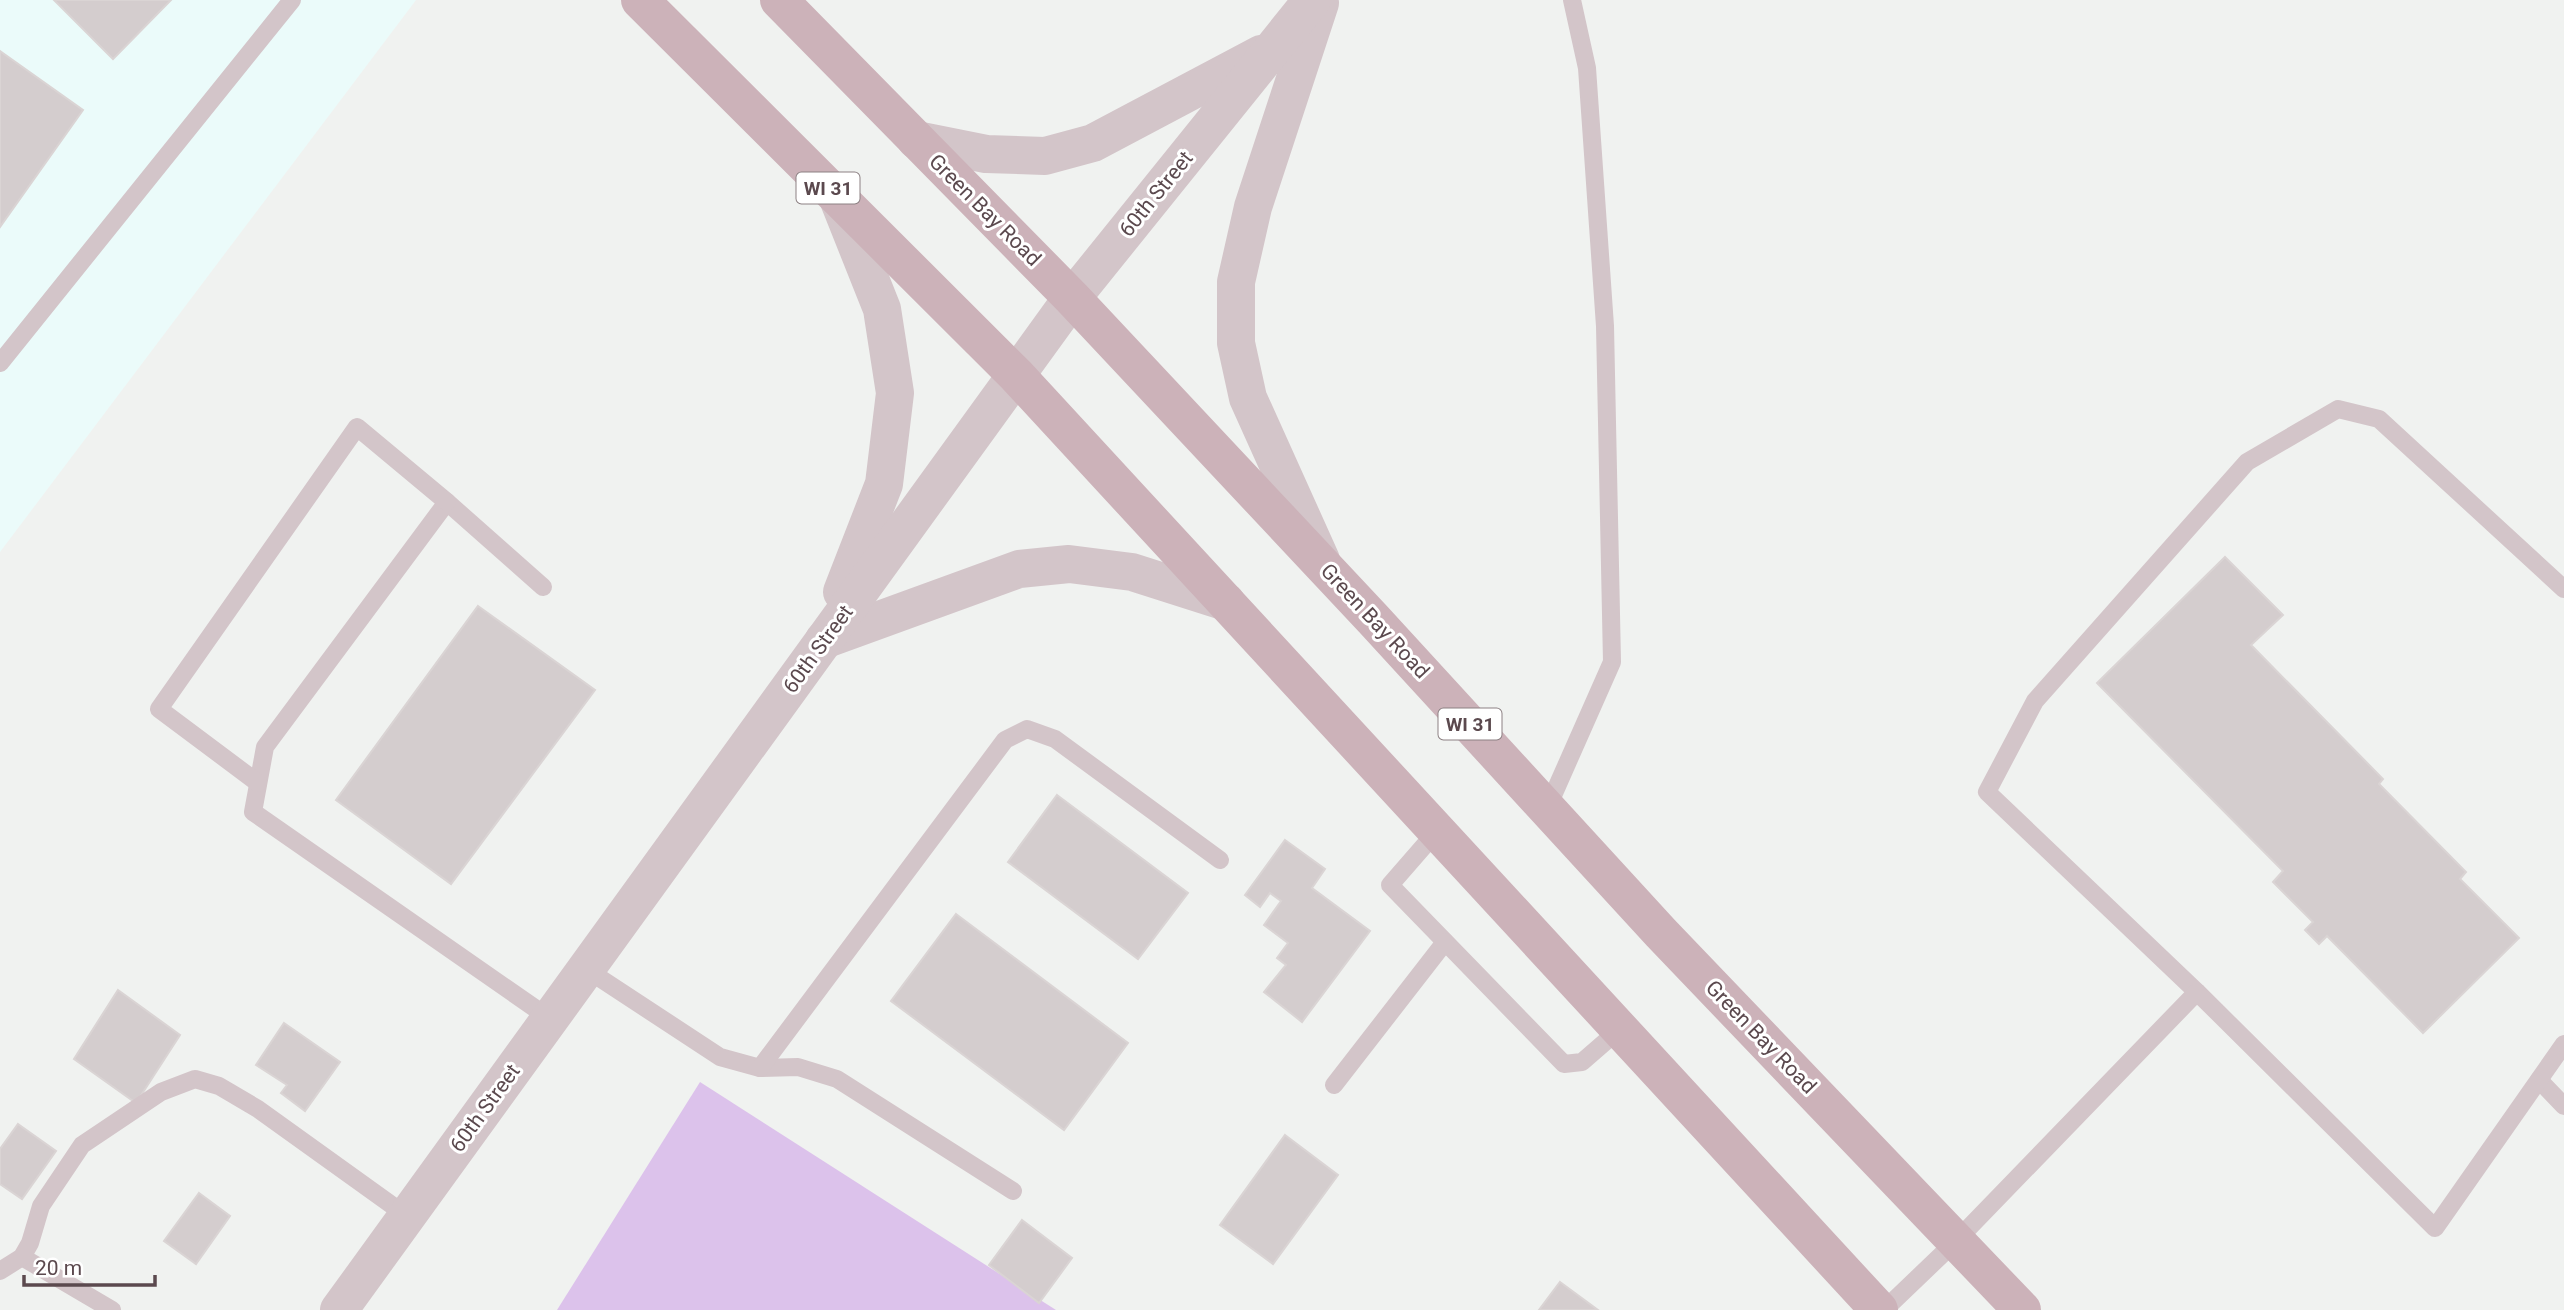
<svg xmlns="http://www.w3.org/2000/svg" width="2564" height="1310" viewBox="0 0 2564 1310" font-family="Roboto,sans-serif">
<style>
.commercial{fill:#ebfbfa}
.green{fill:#dcc2eb}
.building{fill:#d4cdce;stroke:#dad4d4;stroke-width:2}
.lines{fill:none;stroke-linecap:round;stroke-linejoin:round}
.service{stroke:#d3c5c9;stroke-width:18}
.tertiary{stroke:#d3c5c9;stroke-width:38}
.primary{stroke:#ccb2b9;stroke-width:38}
.labels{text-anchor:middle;stroke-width:6;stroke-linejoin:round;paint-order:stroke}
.shield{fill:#fff;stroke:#8c8083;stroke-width:2}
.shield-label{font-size:19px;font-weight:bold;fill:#5b494e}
.street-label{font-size:21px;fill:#5b494e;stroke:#fff}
</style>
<rect width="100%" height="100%" fill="#f0f2f0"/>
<polygon class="commercial" points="0,0 416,0 0,552"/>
<polygon class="green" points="700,1082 1056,1310 557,1310"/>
<g class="building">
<polygon points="54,0 171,0 113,59"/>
<polygon points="0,51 83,110 0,227"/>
<polygon points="2225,557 2283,615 2251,645 2383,779 2379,784 2466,872 2460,879 2519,938 2423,1033 2327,936 2319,944 2305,930 2313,922 2273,882 2283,871 2097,683"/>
<polygon points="478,606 595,690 451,884 336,800"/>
<polygon points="1057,795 1188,893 1138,959 1008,862"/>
<polygon points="1285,840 1325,869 1312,888 1370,931 1302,1022 1264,992 1286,965 1277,958 1288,943 1264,925 1281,901 1270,893 1260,907 1245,895"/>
<polygon points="956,914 1128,1043 1064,1130 891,1001"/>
<polygon points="118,990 180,1035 136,1103 74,1059"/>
<polygon points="284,1023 340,1062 305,1111 281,1093 287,1085 256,1065"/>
<polygon points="18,1124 56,1151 22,1199 0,1184 0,1149"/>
<polygon points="1285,1135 1338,1175 1273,1264 1220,1225"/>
<polygon points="199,1193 230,1216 196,1264 164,1241"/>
<polygon points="1022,1220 1072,1258 1039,1303 989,1265"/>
<polygon points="1560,1282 1598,1310 1539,1310"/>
</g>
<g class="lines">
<g class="service">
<polyline points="0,363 292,0"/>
<polyline points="543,587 447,502 265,747 253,812 549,1018"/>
<polyline points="258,783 159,709 357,427 447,502"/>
<polyline points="1547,809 1612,662 1605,326 1587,68 1572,0"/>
<polyline points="1437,831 1390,885 1564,1064 1582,1062 1620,1029"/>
<polyline points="586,969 720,1057 760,1068 798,1067 837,1079 1013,1191"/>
<polyline points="2197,992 1987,792 2035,701 2247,462 2338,409 2379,419 2564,589"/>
<polyline points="760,1068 1005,740 1027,729 1055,739 1220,860"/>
<polyline points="2539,1080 2564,1106"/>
<polyline points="1334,1085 1445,942"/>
<polyline points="22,1257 112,1310"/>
<polyline points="0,1271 22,1257 30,1243 41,1206 82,1145 161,1092 195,1079 219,1086 258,1109 407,1216"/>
<polyline points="1884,1310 1956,1241 2197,992 2435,1228 2564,1044"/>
</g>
<g class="tertiary">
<polyline points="1320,3 1253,207 1236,282 1236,343 1248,398 1321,560"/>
<polyline points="916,140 986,154 1045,156 1093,143 1261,54"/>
<polyline points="837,196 882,309 895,393 884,484 842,592"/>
<polyline points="824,640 1019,569 1069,564 1132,572 1226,602"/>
<polyline points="339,1310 1072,298 1312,0"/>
</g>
<g class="primary">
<polyline points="640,0 1016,375 1879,1310"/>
<polyline points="779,0 1072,298 1373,619 1661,933 2022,1310"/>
</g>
</g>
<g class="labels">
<g class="shield">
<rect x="796.5" y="172.5" width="63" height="31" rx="5"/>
<rect x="1438.5" y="708.5" width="63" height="31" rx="5"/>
</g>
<g class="shield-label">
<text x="828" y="195">WI 31</text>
<text x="1470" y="731">WI 31</text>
</g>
<g class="street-label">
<text transform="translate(1156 194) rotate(-51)" y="7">60th Street</text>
<text transform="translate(985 210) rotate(45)" y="7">Green Bay Road</text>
<text transform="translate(1375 621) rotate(47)" y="7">Green Bay Road</text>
<text transform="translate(818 649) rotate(-54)" y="7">60th Street</text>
<text transform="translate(1761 1037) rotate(46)" y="7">Green Bay Road</text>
<text transform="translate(485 1108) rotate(-54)" y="7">60th Street</text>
</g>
</g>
<path d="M24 1275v10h131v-10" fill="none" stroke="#5b494e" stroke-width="3.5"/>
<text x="35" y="1275" font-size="21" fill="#5b494e" stroke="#ffffff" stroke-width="5" paint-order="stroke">20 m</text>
</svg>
